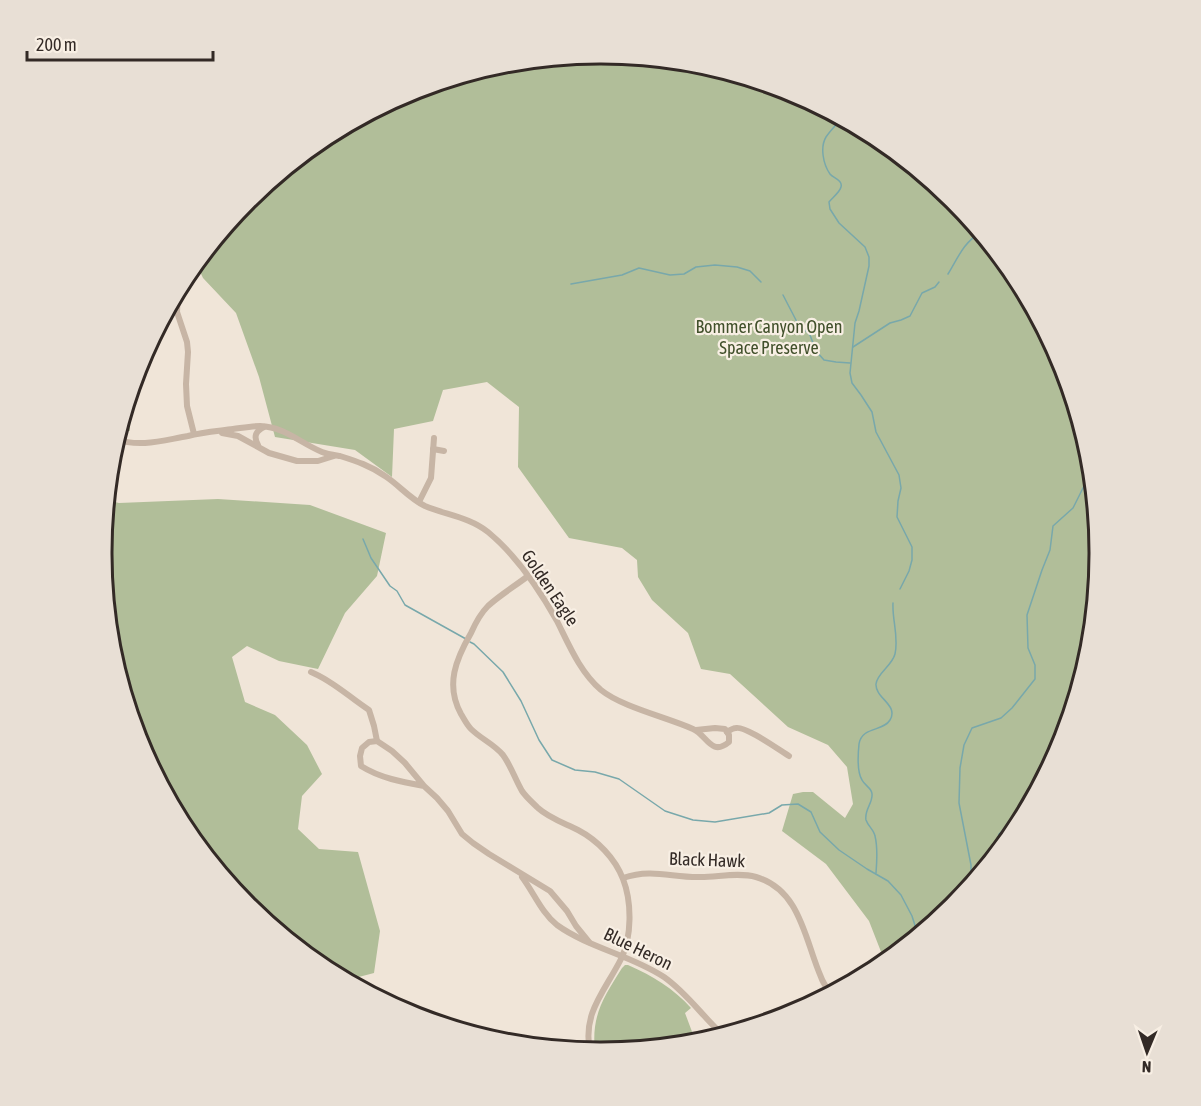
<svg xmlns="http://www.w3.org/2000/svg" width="1201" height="1106" viewBox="0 0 1201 1106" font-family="'Asap Condensed',sans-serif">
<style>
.green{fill:#b1be99}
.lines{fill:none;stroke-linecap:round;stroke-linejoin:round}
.stream{stroke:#78a8ab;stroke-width:1.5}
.minor{stroke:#c7b5a5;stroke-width:6}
.labels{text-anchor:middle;stroke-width:4.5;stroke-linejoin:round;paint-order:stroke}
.park-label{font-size:18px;fill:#41502b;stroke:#f8efe4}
.street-label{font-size:18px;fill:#332a26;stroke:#f8efe4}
.rim{fill:none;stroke:#332a26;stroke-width:3}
</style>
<rect width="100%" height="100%" fill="#f0e5d8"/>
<g class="green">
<polygon points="601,54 698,64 792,92 878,138 954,200 1016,276 1062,362 1090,456 1099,553 1090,651 1061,744 1015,831 953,906 885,962 869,921 826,864 782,831 793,794 803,792 813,792 845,818 853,804 847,767 828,745 788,727 730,674 701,669 688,633 652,600 638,577 637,560 622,548 569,538 518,467 519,407 487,382 443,390 433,421 394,429 392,477 355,450 275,437 259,377 236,313 203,278 196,263 248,200 324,138 410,92 503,64"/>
<polygon points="129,396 130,431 119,429"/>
<polygon points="218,499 310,505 386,533 377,576 345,613 318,669 279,661 247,646 232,657 245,702 275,715 307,745 322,774 302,796 298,829 319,849 358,852 380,931 374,973 351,979 344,979 323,968 247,906 185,830 139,744 111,650 102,553 107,500 119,503"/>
<path d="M625,965H628C653,976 673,988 691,1008L685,1013L694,1037L689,1043L595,1051C591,1015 604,997 622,968Z"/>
</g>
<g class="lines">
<g class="stream">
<path d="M841,119C836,125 830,131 826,137C820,147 823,164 830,174C833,178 843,180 841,187C840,192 832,198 829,202L830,209L839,223L865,247L869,257V266L859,311L855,323L850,373L852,383L861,395L872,412L876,432L899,475L901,488L898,501L897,517L912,547V560L909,571L900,589"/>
<path d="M948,274C958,258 963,243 980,233"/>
<polyline points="571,284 622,275 639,268 670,275 684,274 696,267 715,265 737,267 750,271 761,282"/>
<polyline points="783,295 797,322 810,335 816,351 824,360 836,362 850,363"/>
<polyline points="853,347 890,323 901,320 910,316 922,293 935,287 939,282"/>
<polyline points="363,539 371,558 390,586 397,591 405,605 466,639"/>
<polyline points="470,642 474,644 503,672 521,701 539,740 552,760 575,770 595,772 619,779 665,811 693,820 715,822 769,813 782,805 798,804 811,812 820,832 839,850 867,869 888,881 901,895 912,916 918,935"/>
<polyline points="990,862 991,853 997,844 999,834 1020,815 1037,779 1047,766 1051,764"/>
<path d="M876,873C877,861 878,848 875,836C874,830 868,826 866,820C864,810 873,803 872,794C872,788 865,786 862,780C857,772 858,754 859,744C862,726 883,732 890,720C899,705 875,698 876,684C877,673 892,666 895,654C899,637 892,620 893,603"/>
<polyline points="971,884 971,865 959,803 960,768 964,745 972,728 1001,718 1012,708 1035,679 1035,665 1028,648 1027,615 1042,570 1050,550 1053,526 1073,508 1084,486 1083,469 1086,442"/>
</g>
<g class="minor">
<path d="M180,285C188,283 191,278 190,270"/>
<polyline points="178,290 177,312 187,342 188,352 186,384 187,406 194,434"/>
<polyline points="222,433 238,436 269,453 297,461 318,461 334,456"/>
<path d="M116,439C140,448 164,440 188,436C202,432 218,431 233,429C241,428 251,426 260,426C285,427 300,443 322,452C327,454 334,455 340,456C356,461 371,466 385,476C399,485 410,499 425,506C446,515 469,517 488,532C516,555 539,589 557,621C569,645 580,672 601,690C622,707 666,717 693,729C707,735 711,757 729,742V735L725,729L715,728L696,730"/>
<path d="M258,445C253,436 256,431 264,427"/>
<polyline points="433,449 444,451"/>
<polyline points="419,502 431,478 434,438"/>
<path d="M528,576C515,586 500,595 488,606C481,613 475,624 471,633C456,659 445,685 461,714C464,719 467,725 471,729C481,739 494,744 503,755C511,766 515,779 522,791C526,797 533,803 538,808C549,818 564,823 578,830C597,840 615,858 623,879C632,902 632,937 621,959C605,991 582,1013 590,1051"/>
<path d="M311,672C333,681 349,697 369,710L374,726L377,741"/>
<path d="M727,732C730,730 733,728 736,728C746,726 779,750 789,756"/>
<path d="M424,786C402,782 380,778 361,766L360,756L362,748L369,742L377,741L392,751L405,763L424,786L437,798L448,811L462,834L473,843L489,854L550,891L567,911L576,926L589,942"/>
<path d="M522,877C534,893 541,912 557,925C589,948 631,955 664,977C687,993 702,1016 723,1035"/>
<path d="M623,878C653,868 672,878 701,877C718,877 739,872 756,877C801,890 805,941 821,977C823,983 827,988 830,993"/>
<polyline points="472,1033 489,1036 499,1041"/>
</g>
</g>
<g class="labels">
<g class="park-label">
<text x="769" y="333">Bommer Canyon Open<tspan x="769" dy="21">Space Preserve</tspan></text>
</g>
<g class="street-label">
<text transform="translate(550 588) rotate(56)" y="6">Golden Eagle</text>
<text transform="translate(707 860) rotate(2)" y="6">Black Hawk</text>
<text transform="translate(638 949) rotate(26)" y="6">Blue Heron</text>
</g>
</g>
<path d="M0 0H1201V1106H0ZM600 64H601A488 488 0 0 1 1089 552V554A488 488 0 0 1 601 1042H600A488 488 0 0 1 112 554V552A488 488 0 0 1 600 64Z" fill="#e8dfd5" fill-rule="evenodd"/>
<path class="rim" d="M600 64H601A488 488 0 0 1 1089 552V554A488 488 0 0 1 601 1042H600A488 488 0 0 1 112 554V552A488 488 0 0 1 600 64Z"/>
<g transform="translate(1147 1052) rotate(182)" stroke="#f8efe4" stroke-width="4.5" paint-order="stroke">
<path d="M0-4.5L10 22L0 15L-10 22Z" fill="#332a26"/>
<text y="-9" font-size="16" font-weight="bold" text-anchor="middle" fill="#332a26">N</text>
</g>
<path d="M27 51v9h186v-9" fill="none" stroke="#332a26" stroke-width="3"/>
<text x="36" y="51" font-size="18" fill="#332a26" stroke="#f8efe4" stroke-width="4.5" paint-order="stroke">200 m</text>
</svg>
